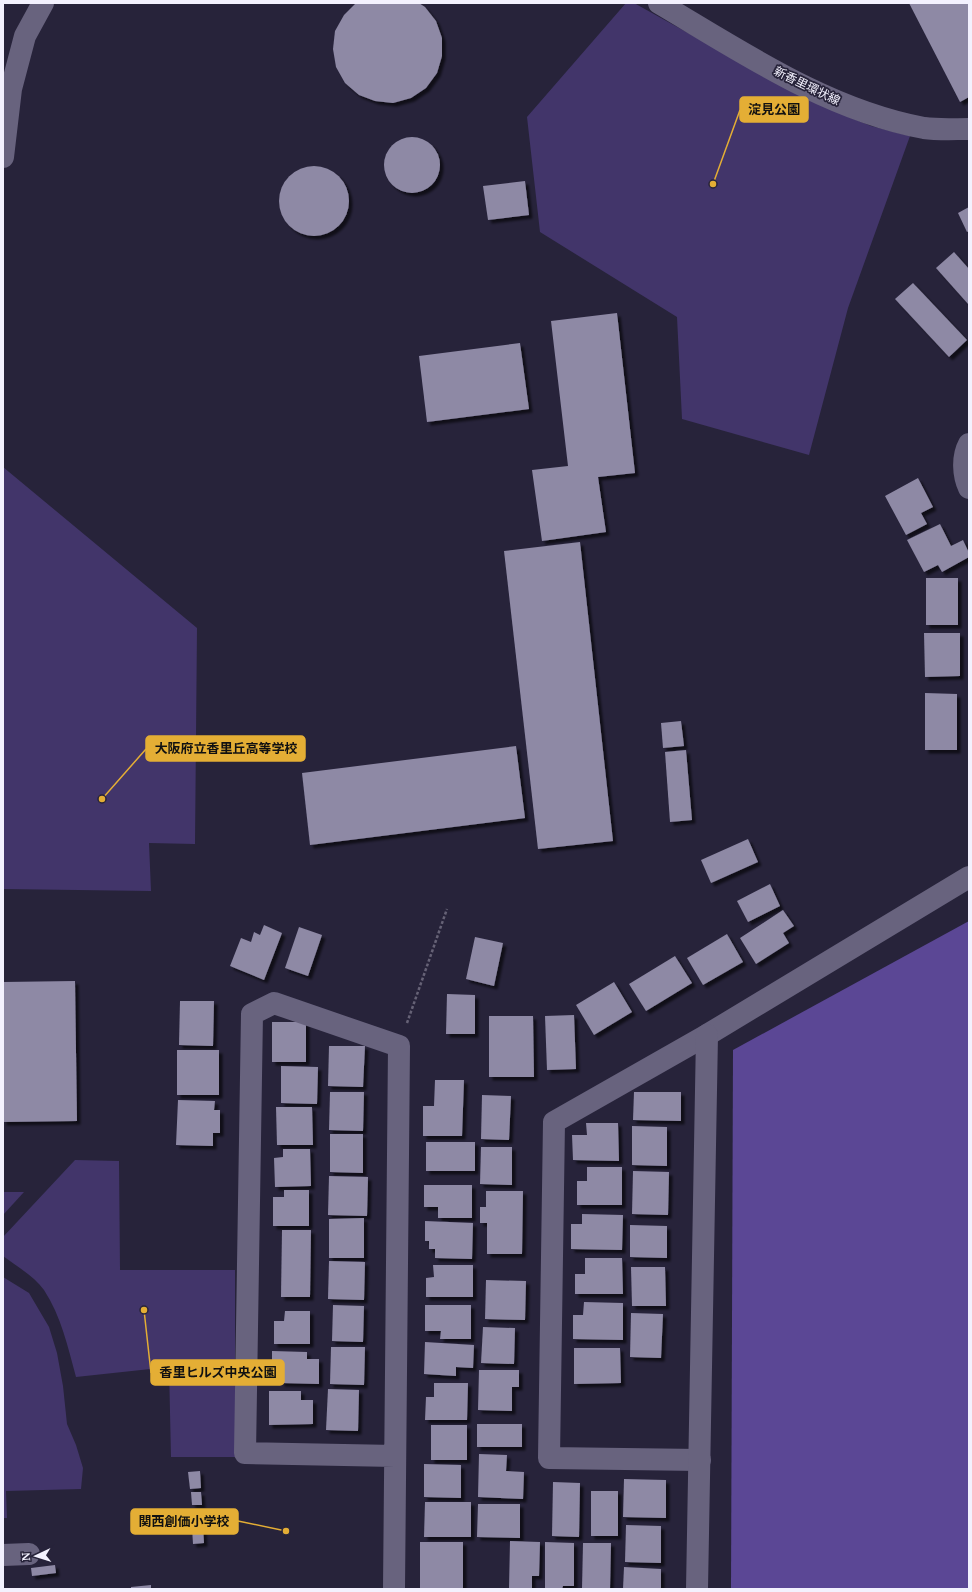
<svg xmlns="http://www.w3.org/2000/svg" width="972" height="1592" viewBox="0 0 972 1592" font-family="'Noto Serif','Noto Sans JP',serif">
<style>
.green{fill:#42356a}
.forest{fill:#5b4795}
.building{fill:#8e89a5;filter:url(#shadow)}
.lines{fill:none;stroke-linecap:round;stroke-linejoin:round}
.path{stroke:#666276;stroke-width:2.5;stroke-dasharray:3 2;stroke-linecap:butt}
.minor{stroke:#68637e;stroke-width:22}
.labels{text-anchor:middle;stroke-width:3.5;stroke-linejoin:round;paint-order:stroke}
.street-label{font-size:12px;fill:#f3f1fe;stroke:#27233a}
.leader{fill:none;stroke:#e4ae35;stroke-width:1.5}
.callout-dot{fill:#e4ae35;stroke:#27233a;stroke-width:1.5}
.callout{fill:#e4ae35;stroke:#e4ae35;stroke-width:1.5}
.callout-label{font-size:13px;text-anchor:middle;font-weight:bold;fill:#111}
</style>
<defs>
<filter id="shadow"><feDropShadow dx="3.5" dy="3.5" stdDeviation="1" flood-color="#0009"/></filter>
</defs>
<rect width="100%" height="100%" fill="#27233a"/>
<g class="green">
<polygon points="626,3 634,3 762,74 832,110 871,126 910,136 848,308 809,455 682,419 677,317 540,232 527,117"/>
<polygon points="3,467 197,628 195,844 149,843 151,891 3,889"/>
<path d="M75,1160L119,1161L120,1270H235V1457H171L169,1367L76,1377C68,1347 61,1316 44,1290C34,1276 16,1266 3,1256V1237Z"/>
<polygon points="3,1192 24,1192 3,1215"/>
<polygon points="3,1277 29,1293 49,1327 57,1353 63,1386 67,1424 76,1445 83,1468 81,1489 6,1491 7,1518 3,1518"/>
</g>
<polygon class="forest" points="969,921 969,1589 731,1589 733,1050"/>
<g class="building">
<polygon points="356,3 419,3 425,7 436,21 442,38 442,56 437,73 426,88 411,98 393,103 375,101 359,95 345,83 336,67 333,49 335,31 344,15"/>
<polygon points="909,3 969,3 969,97 960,102"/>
<circle cx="412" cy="165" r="28"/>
<circle cx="314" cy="201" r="35"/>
<polygon points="525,181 529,215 488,220 483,186"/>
<polygon points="969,207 969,231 967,232 958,213"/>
<polygon points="954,252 969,269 969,305 936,268"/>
<polygon points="913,283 967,340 949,357 895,299"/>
<polygon points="617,313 635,473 598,477 606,532 542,541 532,470 568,466 551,321"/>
<polygon points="520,343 529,409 427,422 419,356"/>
<polygon points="918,478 933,507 921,513 927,524 906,535 885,496"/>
<polygon points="940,524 951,546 963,540 969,553 969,557 942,572 938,565 924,572 907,540"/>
<polygon points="580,542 613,841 538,849 504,551"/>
<rect x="926" y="578" width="32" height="47"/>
<polygon points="924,633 960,633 960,676 925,677"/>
<polygon points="925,693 957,694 957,750 925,750"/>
<polygon points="681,721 684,746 663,748 661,723"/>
<polygon points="516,746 525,818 310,845 302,773"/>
<polygon points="686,750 692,820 670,822 665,752"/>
<polygon points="748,839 758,862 711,883 701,860"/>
<polygon points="770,884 780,906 748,922 737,901"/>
<polygon points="783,910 794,926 783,933 789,943 756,964 740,938"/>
<polygon points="264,925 282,933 264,980 230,966 241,938 251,942 254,932 260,935"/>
<polygon points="299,927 322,935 308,976 285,968"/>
<polygon points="727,934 743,962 703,985 687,958"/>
<polygon points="475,937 503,943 494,986 466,979"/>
<polygon points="675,956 692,983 646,1011 629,984"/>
<polygon points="75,981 77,1121 3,1122 3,982"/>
<polygon points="614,982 632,1012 594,1035 576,1005"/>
<polygon points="447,994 475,995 475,1034 446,1034"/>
<polygon points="180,1001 214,1001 213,1046 179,1045"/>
<polygon points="574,1015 576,1069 547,1070 545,1016"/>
<polygon points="489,1016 533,1016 534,1077 489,1077"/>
<rect x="272" y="1022" width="34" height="40"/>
<polygon points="329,1046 365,1046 363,1087 328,1086"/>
<rect x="177" y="1050" width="42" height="45"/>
<polygon points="281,1066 318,1067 317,1104 281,1103"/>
<polygon points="435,1080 464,1080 462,1136 423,1136 423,1106 434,1106"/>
<polygon points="330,1092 364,1092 363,1131 329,1130"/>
<polygon points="634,1092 681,1092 681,1121 633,1120"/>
<polygon points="482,1095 511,1096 509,1140 481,1139"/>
<polygon points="178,1100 215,1101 214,1110 220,1110 220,1133 213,1133 213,1146 176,1145"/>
<polygon points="276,1107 312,1107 313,1145 277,1145"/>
<polygon points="586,1123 618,1123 619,1161 573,1160 572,1135 587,1135"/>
<polygon points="632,1126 667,1127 667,1166 632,1165"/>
<polygon points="330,1134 363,1134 363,1173 330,1172"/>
<rect x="426" y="1142" width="49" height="29"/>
<polygon points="481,1147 512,1147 512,1185 480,1184"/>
<polygon points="283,1149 310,1149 311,1186 275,1187 274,1158 283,1157"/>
<polygon points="587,1167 622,1167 622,1205 577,1205 577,1181 587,1181"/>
<polygon points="633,1171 669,1172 668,1215 632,1214"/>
<polygon points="329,1176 368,1177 367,1216 328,1215"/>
<polygon points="424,1185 472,1185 472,1218 438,1218 438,1207 424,1207"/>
<polygon points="284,1190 309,1190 309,1226 273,1226 273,1197 284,1197"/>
<polygon points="486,1191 523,1191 522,1254 487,1254 487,1223 480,1223 480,1207 486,1207"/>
<polygon points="582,1214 623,1215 622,1250 571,1249 571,1224 582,1224"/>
<polygon points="364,1218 364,1258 329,1258 329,1219"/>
<polygon points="425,1221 473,1223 472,1259 435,1258 435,1249 429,1249 429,1241 425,1241"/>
<polygon points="630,1225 667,1226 667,1258 630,1257"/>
<polygon points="282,1230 311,1230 310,1297 281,1297"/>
<polygon points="585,1258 622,1258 623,1294 575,1294 575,1274 585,1274"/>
<polygon points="329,1261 365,1262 364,1300 328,1299"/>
<polygon points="433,1265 473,1265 473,1297 426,1297 426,1278 434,1277"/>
<polygon points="631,1267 665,1267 666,1306 632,1306"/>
<polygon points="486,1280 526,1281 525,1320 485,1319"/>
<polygon points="584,1302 623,1303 623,1340 573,1339 573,1315 583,1315"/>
<polygon points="333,1305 364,1306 363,1342 332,1341"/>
<polygon points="425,1305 471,1305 471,1339 440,1339 441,1331 425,1331"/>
<polygon points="285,1311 310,1311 310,1344 274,1344 274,1321 284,1321"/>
<polygon points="631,1313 663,1314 661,1358 630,1357"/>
<polygon points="483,1327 515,1328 514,1364 481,1363"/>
<polygon points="425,1342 474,1345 473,1368 456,1367 456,1376 424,1374"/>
<polygon points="331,1347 365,1347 364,1385 330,1384"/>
<polygon points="574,1348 620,1348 621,1383 574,1384"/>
<polygon points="272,1351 307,1352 307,1359 319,1359 319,1384 281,1383 281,1377 272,1376"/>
<polygon points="479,1370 519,1370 519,1387 512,1387 512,1411 478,1410"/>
<polygon points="434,1383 468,1383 467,1420 425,1420 426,1397 434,1397"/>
<polygon points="328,1389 359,1390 358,1431 326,1430"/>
<polygon points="269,1391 301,1391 301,1400 313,1400 313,1424 269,1425"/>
<rect x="477" y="1424" width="45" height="23"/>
<rect x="431" y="1425" width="36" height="35"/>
<polygon points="479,1454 507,1455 506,1471 524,1472 523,1499 478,1497"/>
<polygon points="424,1464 461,1465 461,1498 424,1497"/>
<polygon points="200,1471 201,1488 190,1489 188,1472"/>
<polygon points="624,1479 666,1480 666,1518 623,1517"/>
<polygon points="553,1482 580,1483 579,1537 552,1536"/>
<rect x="591" y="1491" width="27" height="45"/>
<polygon points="191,1492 201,1492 202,1505 192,1505"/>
<polygon points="425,1502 471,1502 471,1537 424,1537"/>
<polygon points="478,1504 520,1504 520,1538 477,1537"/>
<polygon points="626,1525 661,1526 661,1563 625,1562"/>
<polygon points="192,1527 203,1527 204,1543 193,1544"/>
<polygon points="510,1541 540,1542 539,1576 532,1576 532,1589 509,1589"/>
<rect x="420" y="1542" width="43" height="47"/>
<polygon points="545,1542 574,1543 574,1586 563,1586 562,1589 545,1589"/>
<polygon points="583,1543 611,1543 610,1589 582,1589"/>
<polygon points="55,1565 56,1573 32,1576 31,1568"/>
<polygon points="624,1567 661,1569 661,1589 623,1589"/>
<polygon points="151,1585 151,1589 131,1589 131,1587"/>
</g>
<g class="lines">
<polyline class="path" points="407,1023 447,909"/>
<g class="minor">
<path d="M659,3C742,52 827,110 924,128C938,130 954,129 969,129"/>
<polyline points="3,157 11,89 25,36 43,3"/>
<path d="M969,444C962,457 963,475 969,488"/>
<polyline points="700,1460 549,1458 554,1122 707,1035 969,877"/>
<polyline points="3,1555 29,1554"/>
<polyline points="394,1589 399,1046 274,1003 252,1014 245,1453 395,1456"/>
<polyline points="697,1589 707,1035"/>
</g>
</g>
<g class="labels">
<g class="street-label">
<text transform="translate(807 86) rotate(26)" y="4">新香里環状線</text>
</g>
</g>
<path class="leader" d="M713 184L740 110M102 799L146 749M144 1310L151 1373M286 1531L238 1521"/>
<g class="callout-dot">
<circle cx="713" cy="184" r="4"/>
<circle cx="102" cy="799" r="4"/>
<circle cx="144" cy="1310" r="4"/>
<circle cx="286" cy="1531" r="4"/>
</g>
<g class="callout">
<rect x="740" y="97" width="68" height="25" rx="4"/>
<rect x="146" y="736" width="159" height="25" rx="4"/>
<rect x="151" y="1360" width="133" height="25" rx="4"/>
<rect x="131" y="1509" width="107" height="25" rx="4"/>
</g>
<g class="callout-label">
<text x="774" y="114">淀見公園</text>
<text x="226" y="753">大阪府立香里丘高等学校</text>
<text x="218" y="1377">香里ヒルズ中央公園</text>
<text x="184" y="1526">関西創価小学校</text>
</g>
<rect width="972" height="1592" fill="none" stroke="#f3f1fe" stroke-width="8"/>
<g transform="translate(36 1556) rotate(266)" stroke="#27233a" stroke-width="3" paint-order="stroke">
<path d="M0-3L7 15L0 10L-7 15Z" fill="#f3f1fe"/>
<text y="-6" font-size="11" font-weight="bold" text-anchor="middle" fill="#f3f1fe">N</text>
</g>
</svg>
